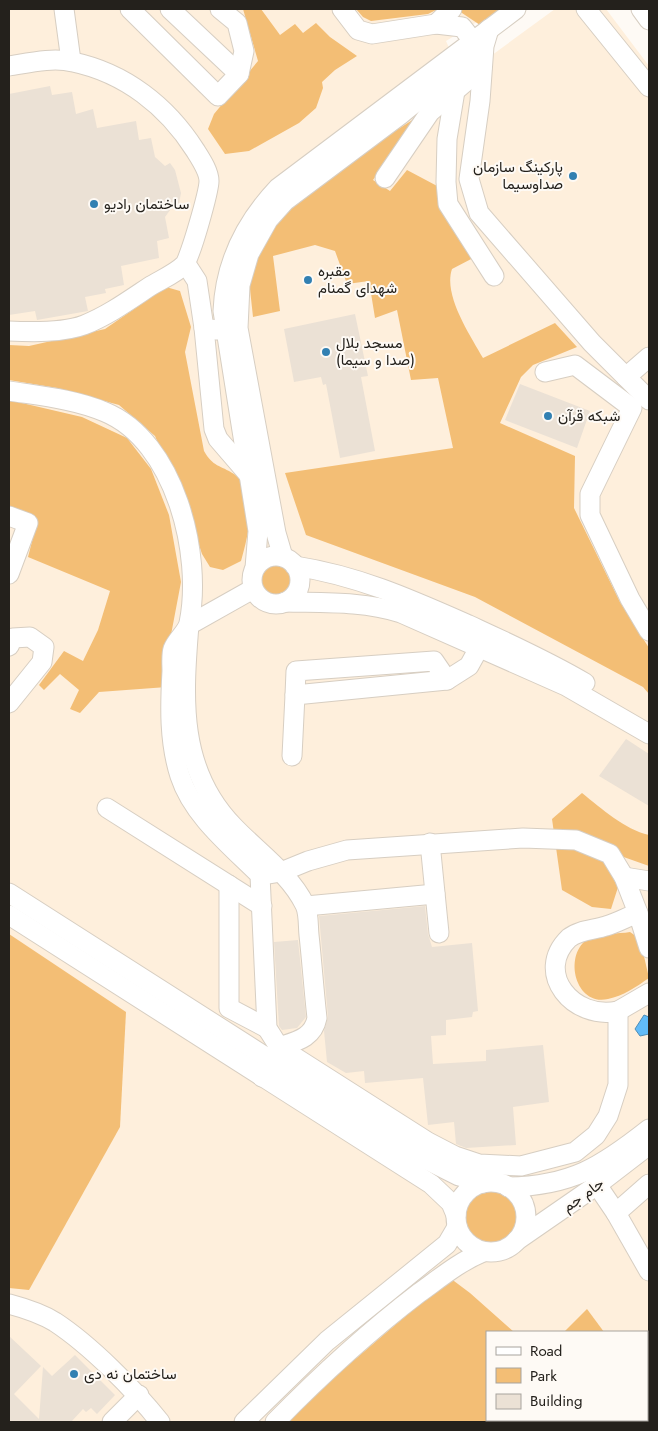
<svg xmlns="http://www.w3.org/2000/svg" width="658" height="1431" viewBox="0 0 658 1431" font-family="Jost,Vazirmatn,sans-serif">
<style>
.built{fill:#feefdc;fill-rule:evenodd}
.green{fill:#f3be75}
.water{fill:#61bbf8;stroke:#4f8db6}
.building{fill:#ebe1d5}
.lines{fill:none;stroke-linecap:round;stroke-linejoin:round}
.minor-casing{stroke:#d7cec2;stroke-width:21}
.minor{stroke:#fff;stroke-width:19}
.poi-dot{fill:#3280b2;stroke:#fefaf5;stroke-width:2}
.labels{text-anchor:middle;stroke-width:4;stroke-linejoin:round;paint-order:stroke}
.poi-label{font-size:15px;fill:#24211c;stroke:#fefaf5;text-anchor:start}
.street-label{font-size:15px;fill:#24211c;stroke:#fefaf5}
</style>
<rect width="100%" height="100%" fill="#fefaf5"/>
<path class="built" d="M9,9H498L446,41L462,77L555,9H606L649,66V1422H9ZM487,1332H647V1420H487Z"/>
<g class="green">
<polygon points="243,9 261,9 280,35 295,24 303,33 316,23 330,37 357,56 335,70 322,82 323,88 316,108 299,123 249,151 225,154 208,129 214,114 258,61"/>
<polygon points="356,9 438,9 428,14 371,21 363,17"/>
<polygon points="456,9 501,9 480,25"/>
<path d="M414,119L373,180L390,191L407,170L439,187L475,257L452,269C443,295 470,335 483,358L555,323L577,347L533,365L521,377L500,423L575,456L574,508L620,602L649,648V694L643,687L475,597L306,535L285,473L453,448L438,378L411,380L397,310L375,318L369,281L347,284L335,251L315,245L273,256L280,311L253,317L249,280L265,237L289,207L362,152Z"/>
<path d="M166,287L180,291L191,327L185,352L204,451C213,467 220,465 234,474C260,492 248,536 241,561L223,570L210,567L202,554L190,518L155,436L119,405L57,388L9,380V345L29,346L105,329Z"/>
<polygon points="9,400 82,417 127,438 151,469 169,515 181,582 167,656 167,687 99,692 80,713 70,709 79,690 60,674 44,690 39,685 64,651 83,661 98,630 110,591 28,557 37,522 9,509"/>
<circle cx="275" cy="580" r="19"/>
<path d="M582,793C602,809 624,829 649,835V866L618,855L620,881L611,909L592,907L562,890L552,819Z"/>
<path d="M630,932L640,939L649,978C636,987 623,996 608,999C574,1007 562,951 591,937C601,933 618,934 630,932Z"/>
<polygon points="9,934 126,1012 120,1127 29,1290 9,1288"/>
<circle cx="491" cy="1217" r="30"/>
<polygon points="450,1278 470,1293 514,1332 487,1332 487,1420 571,1420 570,1422 285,1422 304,1403"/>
<polygon points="587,1309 604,1332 564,1332"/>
</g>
<polygon class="water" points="644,1015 649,1017 649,1034 640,1036 635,1029"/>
<g class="building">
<polygon points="50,86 52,95 72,92 76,114 93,109 97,128 136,121 139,140 151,138 155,157 165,166 170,163 175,170 181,193 178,209 173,206 165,217 169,238 157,241 159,258 121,266 124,285 105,289 106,293 85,297 88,311 37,320 35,311 9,315 9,94"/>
<polygon points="355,314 368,376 361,377 375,451 340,458 326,384 323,385 321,377 294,382 284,329"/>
<polygon points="520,384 590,411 577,448 505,420"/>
<polygon points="626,739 649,754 649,806 599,776"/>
<polygon points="425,906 428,934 432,947 472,943 478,1011 473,1012 472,1017 446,1020 446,1035 431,1036 433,1064 486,1061 486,1050 543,1045 549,1102 513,1107 516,1145 466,1148 456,1144 454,1122 428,1125 423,1078 365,1083 364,1071 346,1073 327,1062 324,1031 328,1017 319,916"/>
<polygon points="298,940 306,1017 297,1028 282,1030 279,1026 274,942"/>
<polygon points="9,1336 41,1366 14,1394 39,1419 43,1367 52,1376 75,1355 115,1395 97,1414 91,1408 86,1412 83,1409 71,1422 9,1422"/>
</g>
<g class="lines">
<g class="minor-casing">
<g id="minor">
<polyline points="64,9 71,61"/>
<polyline points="130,9 218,96 239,74 170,9"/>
<polyline points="220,9 237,23 244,51 239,74"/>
<polyline points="342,9 358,30 372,34 436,24 462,27 473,41"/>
<polyline points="586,9 649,87"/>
<polyline points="641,9 649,20"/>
<polyline points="436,24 452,9"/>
<polyline points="489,29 484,46 480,101 469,179 479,213 592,343 649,400"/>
<path d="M9,66C28,63 53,57 73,62C125,73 167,106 195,150C200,158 209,171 209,181C209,191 190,259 184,265C175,274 160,280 149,287C128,301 107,316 84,325C63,333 31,332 9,331"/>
<polyline points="455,91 447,139 446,182 448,204 494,276"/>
<polyline points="385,178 430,112 482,68"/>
<polyline points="186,264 197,281 204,328 217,330"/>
<polyline points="204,328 214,429 218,439 249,475"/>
<polyline points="545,372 575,365 632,408 590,494 590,515 630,599 649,631"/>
<polyline points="626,377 649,357"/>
<path d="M9,391C41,396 74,399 105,412C175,441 203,555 189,623C187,632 177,639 173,649C171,655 172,664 172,671C170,706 169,742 180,776C193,816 231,846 260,875L267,1028L279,1047L428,1142L455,1156L479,1164L521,1166L575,1152L596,1135L608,1116L618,1085V1011C574,1021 533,973 569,938C579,930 594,930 606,926C617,923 627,917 638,913L649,948"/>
<polyline points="9,516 28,523 9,574"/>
<circle cx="276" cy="580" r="24"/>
<polyline points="283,557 276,533 238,328 240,285 249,254 268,220 285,201 400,115 471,57"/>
<path d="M295,566C359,576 410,599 469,625C508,643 548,661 585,683"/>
<path d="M255,568L258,531L223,311C225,263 245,223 278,188L516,9"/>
<path d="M253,589L189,625C183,699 178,770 234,827C258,852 290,874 305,905C309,913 308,926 309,935C312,963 314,991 317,1018C313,1038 297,1041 279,1047L262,1077"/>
<path d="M285,602C324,603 363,601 401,613L566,686L649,734"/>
<polyline points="9,646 13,638 30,637 44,647 42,662 9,703"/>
<polyline points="295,695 296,671 434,661 447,680"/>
<polyline points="292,756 295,695 447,680 469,666 485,637"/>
<polyline points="107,808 262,906"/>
<polyline points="430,843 439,933"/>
<polyline points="269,874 281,872 308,861 347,850 523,838 576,840 610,854 624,877 638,913"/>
<polyline points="624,877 649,881"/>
<polyline points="229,885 229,1008 267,1028"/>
<polyline points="9,893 427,1160 459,1176 483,1183"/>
<polyline points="306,906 435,894"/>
<polyline points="9,915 431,1184 451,1203 456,1215"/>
<polyline points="618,1011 649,993"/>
<circle cx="491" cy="1217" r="35"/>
<polyline points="597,1185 616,1213 649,1184"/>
<path d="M508,1187C571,1186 601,1167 649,1129"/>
<polyline points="616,1213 649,1271"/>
<polyline points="516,1241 597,1185 649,1145"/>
<path d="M9,1304C24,1308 42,1314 55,1322C90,1345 134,1389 160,1422"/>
<polyline points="112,1422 139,1395"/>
<polyline points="244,1422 327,1341 447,1244 457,1227"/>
<path d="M275,1422C320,1376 368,1332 419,1293C440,1278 459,1262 483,1252"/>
</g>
</g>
<use href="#minor" class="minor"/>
</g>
<g class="poi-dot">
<circle cx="573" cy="176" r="5"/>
<circle cx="94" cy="204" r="5"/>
<circle cx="308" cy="280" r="5"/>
<circle cx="326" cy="352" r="5"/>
<circle cx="548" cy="416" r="5"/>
<circle cx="74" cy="1374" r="5"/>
</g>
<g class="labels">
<g class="poi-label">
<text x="563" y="172" text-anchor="end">پارکینگ سازمان<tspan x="563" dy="17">صداوسیما</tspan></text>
<text x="104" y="209">ساختمان رادیو</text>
<text x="318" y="276">مقبره<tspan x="318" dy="17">شهدای گمنام</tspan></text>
<text x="336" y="348">مسجد بلال<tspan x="336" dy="17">(صدا و سیما)</tspan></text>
<text x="558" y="421">شبکه قرآن</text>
<text x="84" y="1379">ساختمان نه دی</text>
</g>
<g class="street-label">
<text transform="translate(583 1195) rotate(-36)" y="5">جام جم</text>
</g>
</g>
<rect width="658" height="1431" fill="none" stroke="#24211c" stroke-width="20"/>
<rect x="486" y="1331" width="162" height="90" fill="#fefaf5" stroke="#a7a39e"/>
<rect x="496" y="1347" width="25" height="8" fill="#ffffff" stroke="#a7a39e"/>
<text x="530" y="1356" font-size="15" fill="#24211c">Road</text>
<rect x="496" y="1368" width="25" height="15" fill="#f3be75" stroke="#a7a39e"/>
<text x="530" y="1381" font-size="15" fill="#24211c">Park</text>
<rect x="496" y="1394" width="25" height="15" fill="#ebe1d5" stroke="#a7a39e"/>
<text x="530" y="1406" font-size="15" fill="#24211c">Building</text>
</svg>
